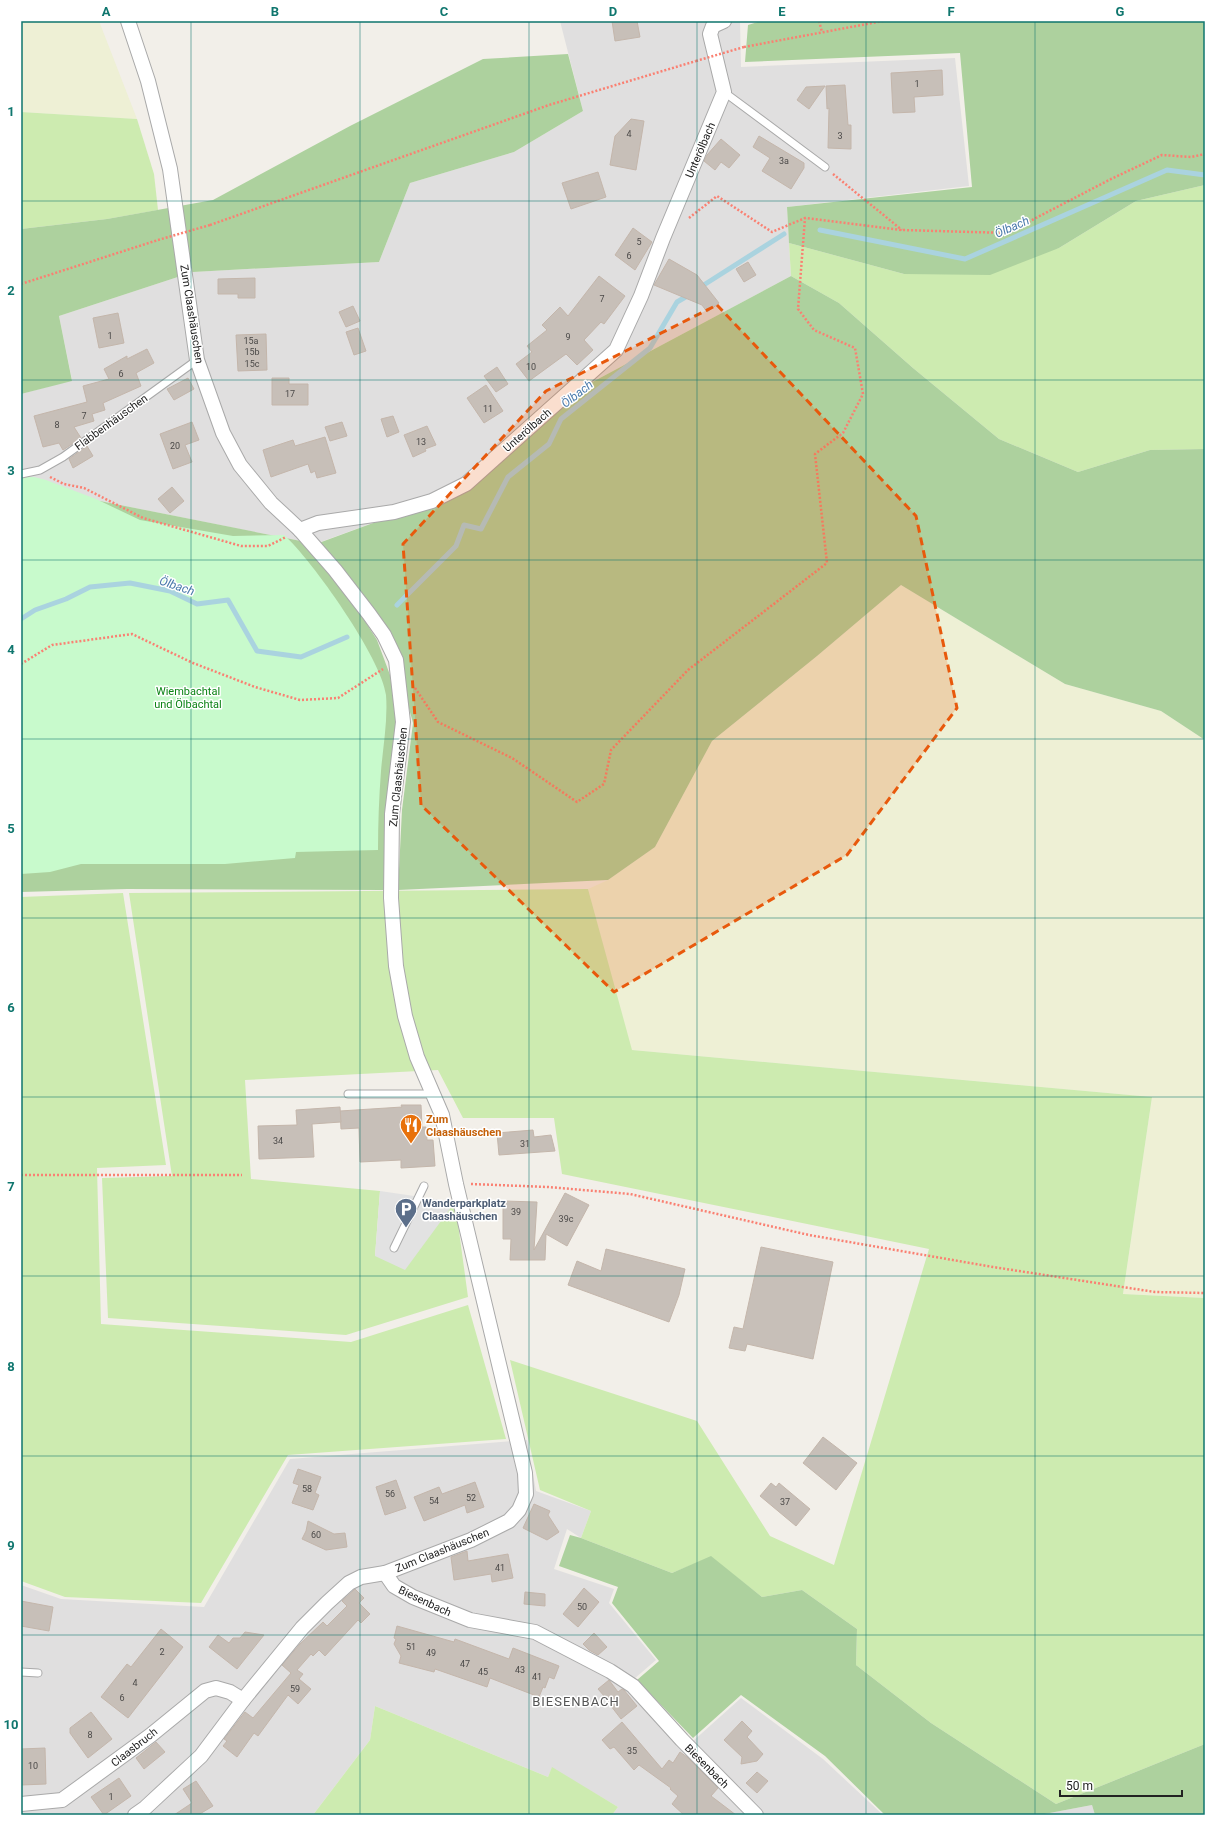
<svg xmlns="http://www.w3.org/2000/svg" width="1226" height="1836" viewBox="0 0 1226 1836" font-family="Roboto,sans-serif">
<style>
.residential{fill:#e0dfdf}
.farmland{fill:#eef0d5}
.grass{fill:#cdebb0}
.forest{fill:#add19e}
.park{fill:#c8facc}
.parking{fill:#e2e2e2}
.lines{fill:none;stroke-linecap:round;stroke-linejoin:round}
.stream{stroke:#aad3df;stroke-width:5}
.building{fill:#c7bfb8;stroke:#c4b6ab}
.service-casing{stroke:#a9a9a9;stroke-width:9}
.minor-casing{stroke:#a9a9a9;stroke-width:16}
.path{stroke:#fa8072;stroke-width:2.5;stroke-dasharray:2 2;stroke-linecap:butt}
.service{stroke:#fff;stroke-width:7}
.minor{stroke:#fff;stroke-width:14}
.path-bridge{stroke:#fa8072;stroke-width:2.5;stroke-dasharray:2 2;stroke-linecap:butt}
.marked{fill:#e8590c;fill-opacity:0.2;stroke:#e8590c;stroke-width:3;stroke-dasharray:8 5;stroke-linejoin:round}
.grid{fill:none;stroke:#0f766e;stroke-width:1;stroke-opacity:0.55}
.labels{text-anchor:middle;stroke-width:3;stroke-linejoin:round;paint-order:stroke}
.number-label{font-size:9px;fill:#4b4948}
.street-label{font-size:11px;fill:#222;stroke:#fff}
.park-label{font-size:11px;fill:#0c8416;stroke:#fff}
.food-label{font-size:11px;font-weight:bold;fill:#c56008;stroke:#fff;text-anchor:start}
.service-label{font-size:11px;font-weight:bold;fill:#4e5e75;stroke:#fff;text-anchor:start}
.water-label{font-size:12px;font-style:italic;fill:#4a7aab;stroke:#fff}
.quarter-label{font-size:13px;letter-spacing:1px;fill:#555;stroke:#fff}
.neatline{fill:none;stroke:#0f766e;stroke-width:1.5}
.grid-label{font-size:13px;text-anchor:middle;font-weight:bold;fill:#0f766e}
</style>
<rect width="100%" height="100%" fill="#f2efe9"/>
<g class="residential">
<polygon points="560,21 740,21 741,67 955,58 969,186 787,207 791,276 583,387 471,487 315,544 100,501 21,500 21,394 72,380 59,316 193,272 379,262 410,183 514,152 583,111"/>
<polygon points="527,1440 536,1491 591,1511 581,1538 567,1529 554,1569 614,1589 609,1603 656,1660 634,1679 692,1742 741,1698 823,1759 883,1815 612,1815 618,1807 552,1768 548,1777 375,1706 370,1740 313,1815 21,1815 21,1585 61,1599 204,1607 290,1459"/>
<polygon points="1092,1805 1095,1815 1039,1815"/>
</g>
<g class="farmland">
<polygon points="21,21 99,21 137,119 21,112"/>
<polygon points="901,585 1065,684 1161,711 1205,740 1205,1298 1123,1294 1152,1097 631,1050 588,889 608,880 655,847 712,741 817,656"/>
</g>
<g class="grass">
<polygon points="21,112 137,119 154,174 158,210 107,219 21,229"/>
<polygon points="1205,185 1205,449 1150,450 1078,472 999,439 913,368 839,303 791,276 789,243 904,274 1059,248 1136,201"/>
<polygon points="588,889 632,1050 1152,1097 1123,1294 1205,1298 1205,1744 1056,1804 931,1723 856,1665 857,1629 802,1590 762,1597 711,1557 672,1573 581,1538 591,1511 540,1490 510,1360 697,1421 770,1536 834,1565 929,1249 562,1174 554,1118 463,1118 438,1070 245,1080 251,1179 380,1191 375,1256 455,1202 468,1297 346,1335 108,1318 102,1178 172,1176 129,893"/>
<polygon points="123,893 166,1165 97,1168 101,1324 351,1342 468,1305 506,1439 288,1455 201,1603 65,1597 21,1581 21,897"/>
<polygon points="375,1706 548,1777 552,1767 618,1807 612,1815 313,1815 370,1740"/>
</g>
<g class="forest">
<polygon points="761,21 1205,21 1205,185 1136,201 1059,248 990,275 904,274 789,243 787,207 972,187 960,53 745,62 748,25"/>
<polygon points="568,54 583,111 514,152 410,183 379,262 193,272 59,316 72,381 21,394 21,229 107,219 213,200 350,126 483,59"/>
<polygon points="791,276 839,303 913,368 999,439 1078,472 1150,450 1205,449 1205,740 1161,711 1065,684 901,585 817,656 712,741 655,847 608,880 398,890 402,810 413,723 389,636 318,548 377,640 390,675 397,725 389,808 384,890 127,889 21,892 21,500 100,501 316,544 471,487 583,387"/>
<polygon points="570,1535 581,1538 672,1573 711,1556 762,1597 802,1590 857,1629 856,1665 931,1723 1056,1804 1205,1744 1205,1815 1095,1815 1092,1805 1039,1815 885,1815 825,1756 741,1695 693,1738 637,1680 659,1661 612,1603 618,1587 559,1566"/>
</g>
<path class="park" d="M21,477H34L46,480L96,499L140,520L233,536L284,535C312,560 382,659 386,695C388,720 383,746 381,771C379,797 378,824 378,850L296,852L295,858L225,864H81L50,872L21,874Z"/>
<polygon class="parking" points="380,1191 455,1202 405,1270 375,1256"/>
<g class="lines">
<g class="stream">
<polyline points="820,230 965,259 1167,170 1205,175"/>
<polyline points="699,288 784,234"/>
<polyline points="397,605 456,546 464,525 481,529 508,477 549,444 561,419 650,348 677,302 689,295"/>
<polyline points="21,619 35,610 66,599 90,587 130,583 170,591 197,604 228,600 257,651 301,657 347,637"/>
</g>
</g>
<g class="building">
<polygon points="612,21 637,21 640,37 615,41"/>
<polygon points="942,70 943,95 914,97 915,112 893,113 891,73"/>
<polygon points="845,85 848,125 851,125 851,149 828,148 829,108 827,109 826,86"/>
<polygon points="825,86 809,109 797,100 806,87"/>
<polygon points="631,119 644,121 636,170 610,165 615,136"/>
<polygon points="759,136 804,163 804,168 791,189 762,171 770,158 753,147"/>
<polygon points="721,139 740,155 729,168 721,162 715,170 704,161 707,155"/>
<polygon points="598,172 606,197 571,209 562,183"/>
<polygon points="633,228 652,242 635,270 615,255"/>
<polygon points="669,259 697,275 719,303 707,312 702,305 654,285"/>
<polygon points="748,262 756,275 744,282 736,269"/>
<polygon points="599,276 625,296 604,324 601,322 584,340 593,350 577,365 566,354 529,381 516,364 532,352 527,346 547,330 542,325 560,307 568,316"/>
<polygon points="255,278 255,298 238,298 238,294 218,294 218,279"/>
<polygon points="353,306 360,321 346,327 339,312"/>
<polygon points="118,313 124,343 99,348 93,318"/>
<polygon points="358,328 366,351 354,355 346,332"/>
<polygon points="266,334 267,370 238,371 236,335"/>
<polygon points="147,349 154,363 136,373 141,386 103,403 105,410 92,414 94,421 74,427 81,438 63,450 59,443 43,447 34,416 87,402 83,386 109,379 104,369 127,356 127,359"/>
<polygon points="497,367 508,384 496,392 484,376"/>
<polygon points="188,378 194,389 174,400 167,389"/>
<polygon points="272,378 289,378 289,384 308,384 308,405 272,405"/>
<polygon points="486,385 503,411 484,423 467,398"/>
<polygon points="393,416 399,432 387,437 381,419"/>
<polygon points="192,422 199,440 185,445 192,462 173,469 160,434"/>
<polygon points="342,422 347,436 330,441 325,427"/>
<polygon points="427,426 436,445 425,449 426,451 413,457 404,435"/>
<polygon points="325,437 336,473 317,478 315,471 311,473 308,464 271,477 263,450 293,440 295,446"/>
<polygon points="87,446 93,456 73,468 69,459"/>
<polygon points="172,487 184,501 170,513 158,499"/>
<polygon points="401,1105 421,1105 422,1127 426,1127 427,1140 433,1140 435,1166 401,1168 401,1160 360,1162 359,1128 341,1129 340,1111 402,1107"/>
<polygon points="340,1107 341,1122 312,1124 314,1157 259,1159 258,1126 297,1125 296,1110"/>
<polygon points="533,1130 534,1137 551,1135 555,1151 499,1155 497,1133"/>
<polygon points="565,1193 589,1205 567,1246 546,1234 545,1260 510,1260 511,1239 503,1239 503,1201 537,1202 534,1250"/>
<polygon points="761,1247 833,1262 813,1359 747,1344 745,1351 729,1348 734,1327 743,1329"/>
<polygon points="606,1249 685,1269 679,1295 669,1322 568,1285 577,1261 601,1271"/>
<polygon points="823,1437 857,1463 836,1490 803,1463"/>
<polygon points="298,1469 321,1477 315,1493 319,1495 313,1510 292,1503 299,1485 293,1483"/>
<polygon points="396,1480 406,1508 385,1515 376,1487"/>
<polygon points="475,1482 484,1507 467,1513 465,1505 424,1521 414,1497 439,1487 442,1494"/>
<polygon points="771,1483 776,1487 779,1483 810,1509 796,1526 760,1496"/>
<polygon points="534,1504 550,1511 548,1515 559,1532 547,1540 523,1528"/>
<polygon points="308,1521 334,1534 345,1533 347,1547 326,1550 302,1539 306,1531"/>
<polygon points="467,1551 468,1561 508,1554 513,1578 492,1582 491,1574 454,1580 451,1557"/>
<polygon points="584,1588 599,1602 578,1627 563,1614"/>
<polygon points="355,1589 364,1598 359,1603 370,1614 361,1623 358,1620 325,1656 319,1650 313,1656 311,1654 297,1670 303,1674 299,1679 311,1689 298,1704 288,1695 258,1736 254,1733 237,1757 223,1746 227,1741 224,1739 245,1712 253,1718 291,1673 282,1665 300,1644 323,1622 327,1626 347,1606 342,1601"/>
<polygon points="525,1592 545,1594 545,1606 524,1604"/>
<polygon points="21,1601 53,1607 49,1631 21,1626"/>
<polygon points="397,1626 454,1642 455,1639 509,1659 513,1648 559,1666 554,1679 549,1677 545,1688 543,1687 539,1697 490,1678 487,1687 435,1669 434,1672 399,1663 401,1656 394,1644 396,1639 394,1638"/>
<polygon points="161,1629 183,1647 128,1718 101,1697 127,1664 131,1667"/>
<polygon points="245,1632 264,1635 237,1669 209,1647 218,1635 229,1643 233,1638 240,1638"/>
<polygon points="594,1633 607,1647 598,1655 589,1650 583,1644"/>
<polygon points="609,1680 618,1692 622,1689 624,1690 637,1706 621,1719 611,1706 612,1705 598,1689"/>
<polygon points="91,1712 112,1739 88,1758 70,1733 70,1728"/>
<polygon points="742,1721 752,1731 747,1737 763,1754 757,1761 741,1764 742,1757 724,1740"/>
<polygon points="622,1722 662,1769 669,1760 673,1763 680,1752 687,1757 718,1788 711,1796 736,1815 684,1815 672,1804 678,1796 670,1789 671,1788 639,1765 634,1770 614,1747 610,1749 602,1740"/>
<polygon points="156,1742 165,1752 144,1769 136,1758"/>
<polygon points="45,1748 46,1784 21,1785 21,1749"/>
<polygon points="757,1772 768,1781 757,1793 746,1783"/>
<polygon points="119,1778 131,1796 104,1815 91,1797"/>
<polygon points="196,1781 213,1806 198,1815 174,1815 192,1803 183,1789"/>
</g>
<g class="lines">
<g class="service-casing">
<g id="service">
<polyline points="724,92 825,167"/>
<polyline points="21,474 40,470 63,457 197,360"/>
<polyline points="348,1094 433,1094"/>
<polyline points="394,1248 424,1186"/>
<polyline points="21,1672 38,1673"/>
</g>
</g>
<g class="minor-casing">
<g id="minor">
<polyline points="128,21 148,81 170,169 197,360 223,433 240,465 271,503 300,530 335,570 369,614 384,635 396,660 403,722 392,814 391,898 396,966 405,1016 417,1057 442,1115 456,1184 525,1473 526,1494 519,1510 509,1521 471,1540 385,1573 361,1577 349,1583 327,1603 302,1628 243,1700 201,1756 145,1808 135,1815"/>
<polyline points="300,530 318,523 394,512 432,501 466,484 616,350 641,296 663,238 724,92 710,34 713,26 724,21"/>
<polyline points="385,1573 394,1586 413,1597 470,1620 535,1632 610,1671 633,1686 682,1740 756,1815"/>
<polyline points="21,1804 62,1800 151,1735 205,1691 216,1688 230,1692 243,1700"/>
</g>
</g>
<g class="path">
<polyline points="819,21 822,32"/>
<polyline points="744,47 883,21"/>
<polyline points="833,174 902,230"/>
<polyline points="689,218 717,196 772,232 805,218 902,230 1007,233 1111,179 1162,155 1191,157 1205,154"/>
<polyline points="210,225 549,105 696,61"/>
<polyline points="21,284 158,240"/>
<polyline points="50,477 64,484 84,488 143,518 241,546 268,546 286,537"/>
<polyline points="21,664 52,645 132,634 193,663 255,687 300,700 338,698 383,669"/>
<polyline points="415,688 438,722 512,758 577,802 604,784 611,750 688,670 827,563 815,454 843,433 863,394 855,348 814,330 798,309 805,218"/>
<polyline points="21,1175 242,1175"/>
<polyline points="471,1184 548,1187 630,1194 809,1235 993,1267 1155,1292 1205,1293"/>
</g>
<use href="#service" class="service"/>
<use href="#minor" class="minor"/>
<g class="path-bridge">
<polyline points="696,61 744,47"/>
<polyline points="158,240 210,225"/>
</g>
</g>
<path class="marked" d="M717,305L916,516L957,708L847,855L614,992L421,805L403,544L546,391Z"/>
<path class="grid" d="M191,21V1815M360,21V1815M529,21V1815M697,21V1815M866,21V1815M1035,21V1815M21,201H1205M21,380H1205M21,560H1205M21,739H1205M21,918H1205M21,1097H1205M21,1276H1205M21,1456H1205M21,1635H1205"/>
<defs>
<g id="restaurant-pin" transform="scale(1.15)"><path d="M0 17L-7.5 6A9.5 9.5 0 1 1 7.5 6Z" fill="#e8710a" stroke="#fff"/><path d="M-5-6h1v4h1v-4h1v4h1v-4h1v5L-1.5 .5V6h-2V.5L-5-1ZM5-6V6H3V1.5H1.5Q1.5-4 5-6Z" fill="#fff"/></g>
<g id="parking-pin" transform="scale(1.15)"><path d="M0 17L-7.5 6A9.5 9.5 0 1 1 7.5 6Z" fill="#5c6f8a" stroke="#fff"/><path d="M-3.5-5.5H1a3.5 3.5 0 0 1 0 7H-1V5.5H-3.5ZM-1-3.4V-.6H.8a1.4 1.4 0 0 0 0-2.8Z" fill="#fff"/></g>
</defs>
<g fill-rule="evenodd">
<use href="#restaurant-pin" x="411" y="1125"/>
<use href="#parking-pin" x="406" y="1209"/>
</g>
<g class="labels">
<g class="number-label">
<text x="917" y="87">1</text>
<text x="629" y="137">4</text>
<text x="840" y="139">3</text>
<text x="784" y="164">3a</text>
<text x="639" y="245">5</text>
<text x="629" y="259">6</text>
<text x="602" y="302">7</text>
<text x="110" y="339">1</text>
<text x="568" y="340">9</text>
<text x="251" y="344">15a</text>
<text x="252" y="355">15b</text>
<text x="252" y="367">15c</text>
<text x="531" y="370">10</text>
<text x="121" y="377">6</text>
<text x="290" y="397">17</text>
<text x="488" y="412">11</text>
<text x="84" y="419">7</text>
<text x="57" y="428">8</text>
<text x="421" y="445">13</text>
<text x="175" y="449">20</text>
<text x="278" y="1144">34</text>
<text x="525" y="1147">31</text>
<text x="516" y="1215">39</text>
<text x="566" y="1222">39c</text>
<text x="307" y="1492">58</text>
<text x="390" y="1497">56</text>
<text x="471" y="1501">52</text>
<text x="434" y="1504">54</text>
<text x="785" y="1505">37</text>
<text x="316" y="1538">60</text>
<text x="500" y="1571">41</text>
<text x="582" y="1610">50</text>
<text x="411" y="1650">51</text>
<text x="162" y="1655">2</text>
<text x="431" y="1656">49</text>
<text x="465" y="1667">47</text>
<text x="520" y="1673">43</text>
<text x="483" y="1675">45</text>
<text x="537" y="1680">41</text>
<text x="135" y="1686">4</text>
<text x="295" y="1692">59</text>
<text x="122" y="1701">6</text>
<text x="90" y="1738">8</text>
<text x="632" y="1754">35</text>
<text x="33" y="1769">10</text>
<text x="111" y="1800">1</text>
</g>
<g class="street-label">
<text transform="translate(700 150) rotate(-67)" y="4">Unterölbach</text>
<text transform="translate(192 314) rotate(81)" y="4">Zum Claashäuschen</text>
<text transform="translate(111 422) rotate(-36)" y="4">Flabbenhäuschen</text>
<text transform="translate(527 430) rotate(-41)" y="4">Unterölbach</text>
<text transform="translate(398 777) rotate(-84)" y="4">Zum Claashäuschen</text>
<text transform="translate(442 1550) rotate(-22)" y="4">Zum Claashäuschen</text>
<text transform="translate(425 1601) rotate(25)" y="4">Biesenbach</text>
<text transform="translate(134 1747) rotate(-38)" y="4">Claasbruch</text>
<text transform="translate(707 1766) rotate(45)" y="4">Biesenbach</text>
</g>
<g class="park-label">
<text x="188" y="695">Wiembachtal<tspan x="188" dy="13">und Ölbachtal</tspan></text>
</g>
<g class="food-label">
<text x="426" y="1123">Zum<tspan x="426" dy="13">Claashäuschen</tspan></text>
</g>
<g class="service-label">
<text x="422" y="1207">Wanderparkplatz<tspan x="422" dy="13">Claashäuschen</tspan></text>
</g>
<g class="water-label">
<text transform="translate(1012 227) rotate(-24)" y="4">Ölbach</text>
<text transform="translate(577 394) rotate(-38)" y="4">Ölbach</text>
<text transform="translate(177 586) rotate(19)" y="4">Ölbach</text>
</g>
<g class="quarter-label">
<text x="576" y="1706">BIESENBACH</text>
</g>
</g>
<rect width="1226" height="1836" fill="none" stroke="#ffffff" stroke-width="44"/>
<path d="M1060 1790v6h122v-6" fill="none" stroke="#222222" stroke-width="2"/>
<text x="1066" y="1790" font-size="12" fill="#222222" stroke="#ffffff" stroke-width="3" paint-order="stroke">50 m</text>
<rect x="22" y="22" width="1182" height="1792" class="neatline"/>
<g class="grid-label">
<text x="106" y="16">A</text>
<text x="275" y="16">B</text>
<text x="444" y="16">C</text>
<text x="613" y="16">D</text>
<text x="782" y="16">E</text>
<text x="951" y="16">F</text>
<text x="1120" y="16">G</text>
<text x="11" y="116">1</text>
<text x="11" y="295">2</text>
<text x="11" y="475">3</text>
<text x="11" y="654">4</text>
<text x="11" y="833">5</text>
<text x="11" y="1012">6</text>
<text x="11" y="1191">7</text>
<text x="11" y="1371">8</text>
<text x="11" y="1550">9</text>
<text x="11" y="1729">10</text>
</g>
</svg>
